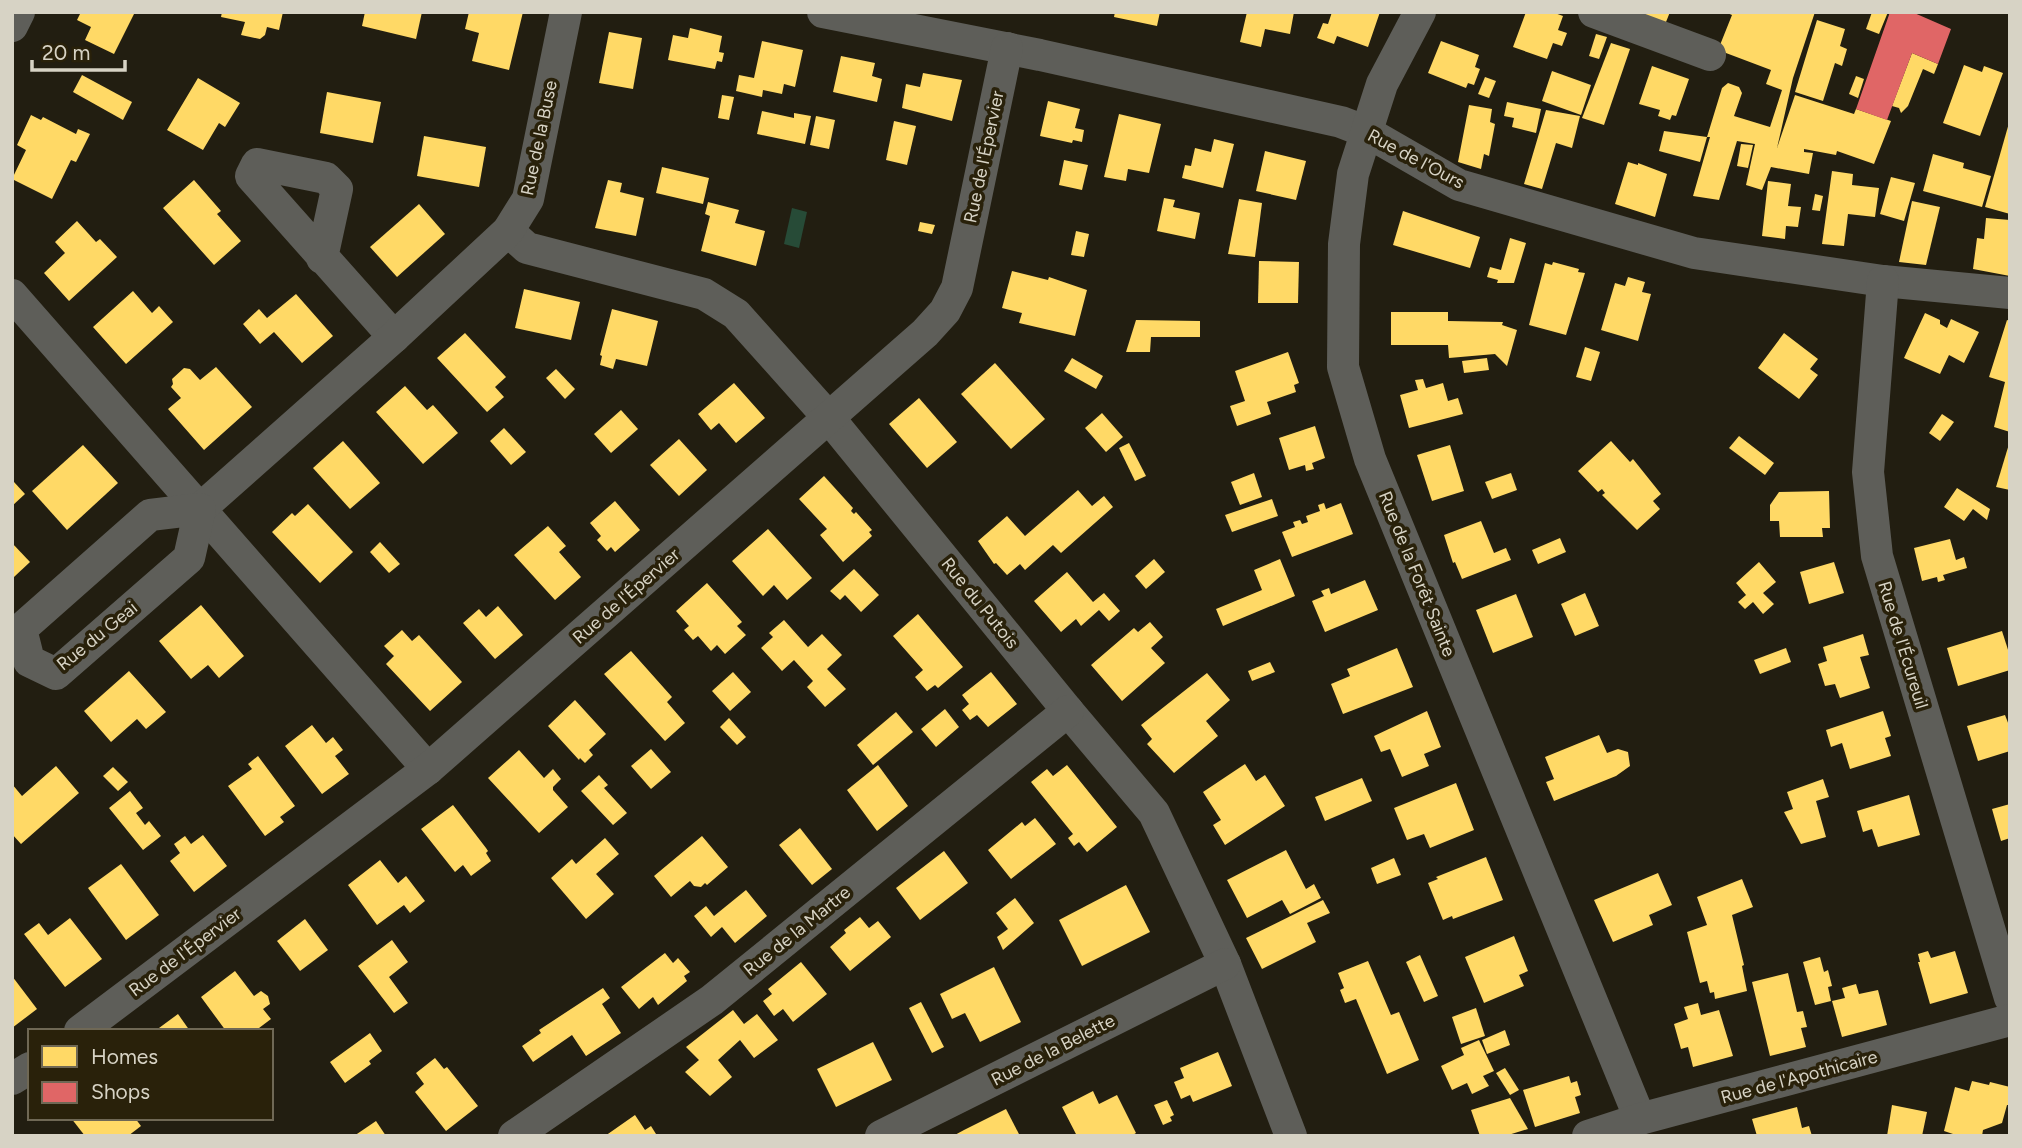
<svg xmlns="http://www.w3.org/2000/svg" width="2022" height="1148" viewBox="0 0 2022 1148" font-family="Figtree,sans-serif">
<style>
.water{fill:#274b37}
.homes{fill:#ffd966}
.shops{fill:#e06666}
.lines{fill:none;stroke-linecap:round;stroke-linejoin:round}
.street{stroke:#5e5e59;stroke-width:32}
.labels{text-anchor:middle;stroke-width:7;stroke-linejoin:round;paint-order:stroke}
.street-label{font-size:18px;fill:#d7d3c5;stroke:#29210a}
</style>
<rect width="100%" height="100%" fill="#221e11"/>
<polygon class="water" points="792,208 807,212 799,248 784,244"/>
<g class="homes">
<polygon points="81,12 135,12 114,54 85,40 91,27 77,20"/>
<polygon points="222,12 283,12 279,30 267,27 265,35 260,39 241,35 245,22 221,17"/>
<polygon points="365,12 422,12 416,39 362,26"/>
<polygon points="469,12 523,12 509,70 472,61 479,33 465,29"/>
<polygon points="1115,12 1160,12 1157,26 1114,17"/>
<polygon points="1247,12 1294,12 1290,34 1265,29 1261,47 1240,42"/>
<polygon points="1332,12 1380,12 1368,47 1337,36 1334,44 1317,38 1323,23 1328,24"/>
<polygon points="1526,12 1552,12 1563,16 1558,30 1567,33 1562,46 1553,43 1547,59 1513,47"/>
<polygon points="1625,12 1670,12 1664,27"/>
<polygon points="1725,12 1815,12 1793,78 1777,148 1795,95 1854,114 1856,109 1891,121 1874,164 1837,151 1836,155 1804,149 1804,152 1813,153 1809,174 1771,167 1762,190 1746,185 1755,144 1737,141 1719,200 1693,196 1710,137 1707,137 1722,88 1728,83 1739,87 1742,93 1734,116 1770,127 1782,90 1766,84 1771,70 1718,50 1732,15"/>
<polygon points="1872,12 1888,12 1879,34 1866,29"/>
<polygon points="1817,20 1845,29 1840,46 1847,49 1842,66 1835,63 1823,101 1795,92"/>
<polygon points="690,28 722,36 719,52 724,53 722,62 717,61 715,69 668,60 673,35 688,38"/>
<polygon points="609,32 642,38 633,89 599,83"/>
<polygon points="1596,34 1607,37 1599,59 1589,56"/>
<polygon points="762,41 803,50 795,87 784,84 782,94 763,90 762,97 736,91 739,75 754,78"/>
<polygon points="1441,41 1479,55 1475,67 1480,69 1474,85 1468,83 1466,88 1428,73"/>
<polygon points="1611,43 1630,49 1604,125 1582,118"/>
<polygon points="1912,53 1938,64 1934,74 1923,69 1908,106 1901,113 1899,108 1892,106"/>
<polygon points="841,56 875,63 872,76 882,79 877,102 833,92"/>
<polygon points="1964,65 1982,72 1984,66 2003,73 1980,136 1943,123"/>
<polygon points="1652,66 1689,79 1676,116 1672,115 1670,120 1658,116 1660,110 1639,104"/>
<polygon points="1552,71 1591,85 1581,115 1542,101"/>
<polygon points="923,73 962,80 952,121 902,108 906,84 920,87"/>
<polygon points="82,75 132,102 123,120 73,92"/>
<polygon points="1856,76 1864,79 1858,98 1849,94"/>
<polygon points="1485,77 1496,81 1489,98 1478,94"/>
<polygon points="198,78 240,103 225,127 219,123 203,150 167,130"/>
<polygon points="327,92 381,102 373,143 320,133"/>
<polygon points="722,95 734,97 729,120 718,118"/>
<polygon points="1048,101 1080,109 1075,128 1084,130 1082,142 1073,140 1072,143 1040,136"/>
<polygon points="1507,102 1541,109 1536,133 1512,127 1514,118 1504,116"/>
<polygon points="1469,105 1492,109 1490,122 1495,124 1489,156 1484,154 1481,169 1458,162"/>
<polygon points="1546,110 1580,116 1572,148 1556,143 1542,189 1524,184"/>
<polygon points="762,111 794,118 794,113 811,116 805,144 757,134"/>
<polygon points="1119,114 1161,124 1149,173 1128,169 1126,181 1104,177"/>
<polygon points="31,115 41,120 43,117 76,134 78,129 90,134 76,162 71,160 52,199 12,179 26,150 17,145"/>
<polygon points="816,116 835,120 829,149 810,145"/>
<polygon points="894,121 916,126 907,165 886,160"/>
<polygon points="2009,123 2010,124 2010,214 1985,207"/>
<polygon points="1664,131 1707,137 1700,162 1659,151"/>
<polygon points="424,136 486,147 479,187 417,176"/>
<polygon points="1214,139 1234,144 1223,188 1182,178 1185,165 1191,166 1195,148 1211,152"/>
<polygon points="1741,144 1753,145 1748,168 1737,166"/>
<polygon points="1265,151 1306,161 1296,200 1256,191"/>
<polygon points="1933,154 1964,163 1963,168 1991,176 1982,207 1923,191"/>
<polygon points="1064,160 1088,165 1082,190 1059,185"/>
<polygon points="1628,162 1638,165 1638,163 1667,174 1655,217 1615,204"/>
<polygon points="662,167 709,178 703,204 656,193"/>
<polygon points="1832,171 1853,174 1852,185 1879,188 1875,217 1848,214 1844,246 1822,244"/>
<polygon points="1891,177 1915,183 1904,221 1880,214"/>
<polygon points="194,180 221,211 217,214 241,241 214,265 163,208"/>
<polygon points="608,180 622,183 620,192 644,198 636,236 595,228"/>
<polygon points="1768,181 1791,184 1788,206 1801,207 1798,227 1786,226 1785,239 1762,236"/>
<polygon points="1815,194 1823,196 1820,211 1812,210"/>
<polygon points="1164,198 1175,200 1173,207 1200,213 1195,239 1157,231"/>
<polygon points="1239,199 1262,203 1255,257 1228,254"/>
<polygon points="1912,201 1940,207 1926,265 1899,262"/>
<polygon points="708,202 739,210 735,223 765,231 756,266 701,251 710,216 705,214"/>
<polygon points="419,204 445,234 397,277 370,247"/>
<polygon points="1403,211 1480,237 1470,268 1393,245"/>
<polygon points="1986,218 2010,220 2010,276 1973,269 1977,238 1984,239"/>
<polygon points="77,221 96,242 100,239 117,257 69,301 44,273 65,253 55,242"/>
<polygon points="920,222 935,225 932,234 918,231"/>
<polygon points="1076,231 1089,234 1084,257 1071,255"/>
<polygon points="1510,238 1526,243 1514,283 1497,283 1498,280 1487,277 1490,267 1501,270"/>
<polygon points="1259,261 1299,262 1298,303 1258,303"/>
<polygon points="1553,262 1579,269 1578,272 1585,273 1566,335 1529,325 1545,263 1552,265"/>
<polygon points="1012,271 1048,280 1049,277 1087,290 1075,336 1019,323 1022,313 1002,308"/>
<polygon points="1628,277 1645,282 1642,292 1651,294 1638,341 1601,330 1615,283 1625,286"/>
<polygon points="524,289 580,302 571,340 515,328"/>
<polygon points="133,291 152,313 159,306 173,322 126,364 93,327"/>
<polygon points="296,294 333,336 302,363 274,332 260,344 243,324 259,309 267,318"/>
<polygon points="612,309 658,321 647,366 616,359 613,369 600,365 602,356 600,355"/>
<polygon points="1391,312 1448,312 1448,321 1503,322 1502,325 1517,330 1507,366 1495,354 1449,358 1448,345 1391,345"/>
<polygon points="1925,313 1940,320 1940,324 1947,328 1951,319 1979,332 1964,363 1949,355 1940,374 1904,358"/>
<polygon points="1136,320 1200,321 1200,337 1151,337 1150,352 1126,352"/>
<polygon points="2007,320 2010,321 2010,432 1994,427 2005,382 1989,377"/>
<polygon points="465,333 506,377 495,387 504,397 487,412 437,358"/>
<polygon points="1784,333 1818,359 1810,369 1818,375 1799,399 1758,368"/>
<polygon points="1585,347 1600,352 1591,381 1576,377"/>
<polygon points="1288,352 1299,383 1294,385 1296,392 1267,402 1271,414 1237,426 1230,406 1245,401 1235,371"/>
<polygon points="1072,358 1103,376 1096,389 1064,371"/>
<polygon points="1487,358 1489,370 1464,373 1462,361"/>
<polygon points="995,363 1045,419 1011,449 961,394"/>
<polygon points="216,367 252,407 204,450 168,409 181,398 171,387 173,384 172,379 184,368 190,369 200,380"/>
<polygon points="556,369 575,389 565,399 546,378"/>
<polygon points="1423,379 1426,388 1443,383 1448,401 1458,398 1463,414 1409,428 1400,395 1418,390 1415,380"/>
<polygon points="734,383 765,418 736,443 719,423 711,430 698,414"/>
<polygon points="405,386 427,410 433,405 458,433 423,464 376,412"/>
<polygon points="919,398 957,442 927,468 889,424"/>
<polygon points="621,410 638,429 611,453 594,434"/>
<polygon points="1102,413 1123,437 1106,452 1085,428"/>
<polygon points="1942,414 1954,422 1940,441 1929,433"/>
<polygon points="1315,426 1325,458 1312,463 1314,469 1306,471 1305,465 1289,470 1279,438"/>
<polygon points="504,428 526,452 511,465 490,441"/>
<polygon points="1739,436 1774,463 1765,475 1729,448"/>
<polygon points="679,439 707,470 679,496 650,465"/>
<polygon points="343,441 380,483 350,509 313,468"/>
<polygon points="1611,441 1630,462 1633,459 1661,494 1653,501 1660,509 1637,530 1602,495 1605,493 1602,489 1598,492 1578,471"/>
<polygon points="1129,443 1146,476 1135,481 1119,448"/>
<polygon points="2009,444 2010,444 2010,490 1996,487"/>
<polygon points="83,445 118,483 67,530 32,491"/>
<polygon points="1450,445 1464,491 1432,501 1417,455"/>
<polygon points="1254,473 1262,497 1240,505 1231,482"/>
<polygon points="1511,473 1517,490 1492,499 1485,482"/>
<polygon points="824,476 853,508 851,511 854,514 856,512 872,530 869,532 872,536 843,562 820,535 827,529 799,499"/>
<polygon points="14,482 25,494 12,506 12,484"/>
<polygon points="1957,488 1990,509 1987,520 1973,509 1964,521 1944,507"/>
<polygon points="1078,490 1092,506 1104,496 1113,507 1061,553 1053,545 1025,570 1020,564 1007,575 996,563 994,564 978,541 1007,516 1025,536"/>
<polygon points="1829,491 1830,528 1822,528 1823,537 1780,537 1779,521 1770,521 1770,505 1779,492"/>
<polygon points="1272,499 1278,516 1232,532 1225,515"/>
<polygon points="615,501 640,530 615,552 611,547 607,551 597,540 601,536 590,523"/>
<polygon points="1324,503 1326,509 1341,503 1353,534 1292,557 1282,532 1295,527 1293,522 1300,520 1302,524 1308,522 1306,516 1320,511 1318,505"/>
<polygon points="308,504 353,552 320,583 272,532 292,513 295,516"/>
<polygon points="1481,521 1494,553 1506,548 1511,560 1462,579 1455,562 1453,563 1444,535"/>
<polygon points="548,526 566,546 559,552 581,577 555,600 514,555"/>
<polygon points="768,529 812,578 787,600 774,585 763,596 732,561"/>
<polygon points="1560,538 1566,552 1538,564 1532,550"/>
<polygon points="1950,539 1956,560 1964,557 1967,568 1943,575 1945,580 1938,582 1937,577 1922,581 1914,548"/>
<polygon points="380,542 400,564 389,573 370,552"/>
<polygon points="12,543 30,562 14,577 12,575"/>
<polygon points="1154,559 1165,572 1146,589 1135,576"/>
<polygon points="1280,559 1295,596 1223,626 1216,609 1262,590 1254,570"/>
<polygon points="1759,562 1776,582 1763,593 1774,604 1763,614 1753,602 1745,609 1738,602 1746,595 1736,583"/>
<polygon points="1834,562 1844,593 1809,604 1800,572"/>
<polygon points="854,569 879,595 861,612 845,595 840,600 830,591"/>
<polygon points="1067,572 1093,602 1104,593 1120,611 1109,621 1099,610 1081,626 1076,619 1061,632 1034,601"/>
<polygon points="1365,580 1378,610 1325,632 1312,601 1324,596 1321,591 1329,588 1331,594"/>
<polygon points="707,583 742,622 737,626 746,635 725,654 717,645 711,651 698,636 693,640 684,630 689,626 676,611"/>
<polygon points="1585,593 1599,626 1575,636 1561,604"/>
<polygon points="1516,594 1533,637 1493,653 1476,610"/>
<polygon points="201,605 244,656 219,678 208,665 191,679 159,641"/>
<polygon points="498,606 523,635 495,659 463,623 479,609 486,617"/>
<polygon points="918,614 963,667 938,688 935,685 927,691 915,677 923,670 893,636"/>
<polygon points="784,620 808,647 822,634 842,655 827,669 846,689 825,707 807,687 813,681 794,660 782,671 761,648 773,637 769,633"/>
<polygon points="1150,622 1163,637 1151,648 1165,663 1122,701 1091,665 1134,628 1138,632"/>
<polygon points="402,630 412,641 419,635 462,682 430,711 386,664 394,656 384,646"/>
<polygon points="2002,631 2010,656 2010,670 1958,686 1947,648"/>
<polygon points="1863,634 1869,655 1860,657 1870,688 1840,698 1835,684 1825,686 1818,664 1827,661 1823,647"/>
<polygon points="1397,648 1413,687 1343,714 1331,684 1350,676 1347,669"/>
<polygon points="1786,648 1791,662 1760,674 1754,660"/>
<polygon points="631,651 672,697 667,702 685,723 665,741 604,674"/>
<polygon points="1270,662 1275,672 1252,681 1248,671"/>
<polygon points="129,671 166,712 146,729 137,719 111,742 84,711"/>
<polygon points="733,672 751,692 730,711 712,691"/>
<polygon points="991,672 1017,704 988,727 977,715 970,720 962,710 969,704 962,695"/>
<polygon points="1207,673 1230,700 1206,721 1218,736 1174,773 1147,744 1152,739 1141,725"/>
<polygon points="575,700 606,734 589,750 593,755 585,763 580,758 579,760 548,726"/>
<polygon points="945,709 959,727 936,747 921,729"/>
<polygon points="1427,711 1441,747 1424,754 1429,766 1402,777 1390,749 1381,752 1374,736"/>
<polygon points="1883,711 1891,736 1885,738 1891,756 1850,769 1842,743 1831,747 1826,730"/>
<polygon points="896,712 913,732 873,765 857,745"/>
<polygon points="2005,715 2010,728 2010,751 1978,761 1967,726"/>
<polygon points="729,718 746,737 737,745 720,727"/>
<polygon points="312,725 326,743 333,737 343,750 335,756 349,774 322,794 285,746"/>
<polygon points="1599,735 1607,753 1618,749 1628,752 1630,766 1616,776 1554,801 1546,782 1554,779 1545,757"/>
<polygon points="651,749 671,772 651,789 631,766"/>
<polygon points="519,750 544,778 553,769 561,779 553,787 553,790 568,807 539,833 488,778"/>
<polygon points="258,756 295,806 280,817 284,822 265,836 228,786 252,769 248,764"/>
<polygon points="1245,764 1256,781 1265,775 1285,806 1225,845 1213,825 1221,820 1203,792"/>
<polygon points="878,765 908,806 877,831 847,790"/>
<polygon points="1067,765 1117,827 1087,852 1079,842 1074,846 1068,838 1073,834 1031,782 1047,769 1053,776"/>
<polygon points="56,766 79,793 21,844 12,834 12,784 22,796"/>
<polygon points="113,767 128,782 118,791 103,776"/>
<polygon points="599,775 608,785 604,788 627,813 613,825 581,791"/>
<polygon points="1362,778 1372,801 1325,821 1315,797"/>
<polygon points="1823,779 1829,797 1816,801 1826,837 1801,844 1784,812 1793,809 1787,792"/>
<polygon points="1456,783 1474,830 1430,848 1424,834 1407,840 1394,808"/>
<polygon points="130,791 143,808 136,813 145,825 149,821 161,836 143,850 109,808"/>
<polygon points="1909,795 1920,835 1878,847 1872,829 1863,832 1857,811"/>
<polygon points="2010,804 2010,838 2001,841 1992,809"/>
<polygon points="453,805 486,848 488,851 486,853 491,861 471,876 463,865 455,872 421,829"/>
<polygon points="1035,818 1056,844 1011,879 988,850 1022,822 1025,826"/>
<polygon points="800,828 832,869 812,885 779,845"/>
<polygon points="203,835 227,866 194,892 170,861 180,853 174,844 185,836 191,844"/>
<polygon points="702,836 728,867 707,885 705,883 701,887 694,886 690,881 671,897 654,876"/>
<polygon points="605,838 619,854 596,874 614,894 586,919 551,878 572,859 576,864"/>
<polygon points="1286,850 1306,889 1314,884 1321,898 1290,914 1282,900 1247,918 1227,880"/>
<polygon points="944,851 968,883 920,920 896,888"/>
<polygon points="1486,857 1503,900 1453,919 1452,916 1443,920 1428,883 1438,879 1436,877"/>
<polygon points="1394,858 1401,875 1377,884 1371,868"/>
<polygon points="380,860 398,883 406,876 425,901 410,913 404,905 377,925 348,885"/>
<polygon points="121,864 159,915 126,940 88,888"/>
<polygon points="1658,873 1672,905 1649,915 1653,925 1613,942 1594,900"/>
<polygon points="1742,879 1753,907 1732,915 1744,965 1742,966 1747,991 1715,999 1714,992 1710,993 1707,981 1700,983 1687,932 1707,925 1697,897"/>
<polygon points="1126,885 1150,932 1082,966 1059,920"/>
<polygon points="746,890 767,916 735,943 722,927 711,937 694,916 706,906 714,916"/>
<polygon points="1015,898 1034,923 1003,950 997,937 1008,929 996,913"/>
<polygon points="1323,900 1330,913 1307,923 1316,942 1262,969 1246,938"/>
<polygon points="860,917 869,928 878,921 891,937 850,971 830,947 846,933 844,930"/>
<polygon points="70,918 102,959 65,987 24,934 39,923 48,935"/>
<polygon points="305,919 328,950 300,971 277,941"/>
<polygon points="1514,936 1528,971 1519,975 1524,986 1484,1003 1465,957"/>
<polygon points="392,940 408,962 389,977 408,1003 394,1013 358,966"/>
<polygon points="1928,951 1931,958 1955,951 1968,993 1930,1004 1918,962 1920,962 1918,954"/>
<polygon points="665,953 673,963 678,958 690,972 684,976 687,981 658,1005 653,997 639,1009 621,987"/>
<polygon points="1420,955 1438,996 1424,1002 1406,962"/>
<polygon points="1820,957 1824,972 1828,970 1832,986 1828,987 1831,1001 1815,1005 1803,962"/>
<polygon points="1368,961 1391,1015 1399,1012 1419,1060 1387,1074 1356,999 1345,1003 1340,990 1344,988 1338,973"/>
<polygon points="801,962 827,994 793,1022 783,1009 774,1016 763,1001 772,994 768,989"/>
<polygon points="994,967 1021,1022 980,1042 965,1013 952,1019 940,994"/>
<polygon points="235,971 254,996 261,991 268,996 270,1004 263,1009 271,1019 255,1031 226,1031 201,997"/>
<polygon points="1788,973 1797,1012 1803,1011 1807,1027 1801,1028 1806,1047 1770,1056 1752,982"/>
<polygon points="12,976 37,1009 12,1028"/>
<polygon points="1856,984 1859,994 1878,990 1887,1025 1842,1037 1832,1001 1845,998 1842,988"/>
<polygon points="603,988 610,998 602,1004 621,1033 586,1056 572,1035 533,1062 522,1046 541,1033 539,1030"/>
<polygon points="921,1002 944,1047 932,1053 909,1008"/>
<polygon points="1698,1003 1701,1015 1719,1010 1733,1056 1693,1067 1688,1047 1681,1049 1674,1024 1688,1019 1684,1007"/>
<polygon points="1476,1008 1485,1036 1461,1044 1452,1017"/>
<polygon points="733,1010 744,1024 757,1014 778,1040 754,1058 740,1040 718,1060 732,1077 710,1096 685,1072 699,1060 686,1047"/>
<polygon points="178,1014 190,1031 155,1031 159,1028"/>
<polygon points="1505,1030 1510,1045 1487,1054 1482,1040"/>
<polygon points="370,1033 382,1051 369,1061 371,1064 345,1083 330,1062"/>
<polygon points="1479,1040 1494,1071 1483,1076 1489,1086 1472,1094 1467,1083 1452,1090 1441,1066 1464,1055 1461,1048"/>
<polygon points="873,1042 892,1080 836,1107 817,1069"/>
<polygon points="1218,1052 1232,1086 1193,1102 1190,1095 1181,1099 1174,1082 1184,1078 1180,1068"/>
<polygon points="435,1058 444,1069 447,1067 478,1106 446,1131 415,1092 424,1084 416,1073"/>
<polygon points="1505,1068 1519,1090 1510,1095 1496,1073"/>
<polygon points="1569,1076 1571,1083 1577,1081 1581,1095 1575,1097 1580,1113 1535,1127 1523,1090"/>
<polygon points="1972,1081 1989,1085 1990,1082 2010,1087 2010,1105 2007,1105 2002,1123 1983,1130 1982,1136 1959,1136 1944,1131 1955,1087 1969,1091"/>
<polygon points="1093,1091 1099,1104 1117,1095 1136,1133 1131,1136 1077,1136 1062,1107"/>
<polygon points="1510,1098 1528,1129 1505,1136 1480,1136 1471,1110"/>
<polygon points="1167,1100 1174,1115 1170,1117 1172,1121 1163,1125 1154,1105"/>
<polygon points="1892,1105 1927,1112 1922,1136 1887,1136"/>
<polygon points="1797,1107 1802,1128 1809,1126 1812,1136 1757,1136 1752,1119"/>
<polygon points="1006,1109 1020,1136 953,1136 964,1130"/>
<polygon points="635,1115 645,1130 651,1126 656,1134 653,1136 605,1136"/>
<polygon points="71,1118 135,1118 141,1126 128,1136 85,1136"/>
<polygon points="376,1121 386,1136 354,1136"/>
</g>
<polygon class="shops" points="1890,12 1912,12 1951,29 1938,64 1912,53 1887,120 1856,109"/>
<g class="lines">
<g class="street">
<polyline points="823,12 1040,55 1341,122 1367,132 1459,185 1694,253 1883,281 2010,293"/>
<polyline points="1420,12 1382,84 1353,174 1344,244 1343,367 1370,459 1640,1119"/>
<polyline points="1594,12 1710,55"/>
<polyline points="12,26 19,12"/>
<polyline points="508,231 527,248 704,294 736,314 829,418 1068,711 1154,813 1225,964 1291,1136"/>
<polyline points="322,258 337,189 326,178 257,164 251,176 394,337"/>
<polyline points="1883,281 1868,472 1877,556 2010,998"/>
<polyline points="12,295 428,769"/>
<polyline points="200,509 394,337 508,231 528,199 566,12"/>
<polygon points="200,509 189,558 56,674 29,661 21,629 150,515"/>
<polyline points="80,1031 428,769 925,333 945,311 957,288 1007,48"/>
<polyline points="12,1079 30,1068"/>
<polyline points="514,1136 712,1000 1068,711"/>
<polyline points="881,1136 1225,964"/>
<polyline points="1588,1136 1640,1119 2010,1020"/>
</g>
</g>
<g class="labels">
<g class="street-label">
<text transform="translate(539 138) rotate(-78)" y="6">Rue de la Buse</text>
<text transform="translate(984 157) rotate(-78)" y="6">Rue de l'Épervier</text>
<text transform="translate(1416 159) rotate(28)" y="6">Rue de l'Ours</text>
<text transform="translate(1417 574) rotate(68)" y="6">Rue de la Forêt Sainte</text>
<text transform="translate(626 596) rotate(-41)" y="6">Rue de l'Épervier</text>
<text transform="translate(980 603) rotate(51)" y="6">Rue du Putois</text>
<text transform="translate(97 636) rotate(-39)" y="6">Rue du Geai</text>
<text transform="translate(1903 645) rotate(73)" y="6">Rue de l'Écureuil</text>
<text transform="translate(797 931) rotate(-39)" y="6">Rue de la Martre</text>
<text transform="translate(185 952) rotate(-37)" y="6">Rue de l'Épervier</text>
<text transform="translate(1053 1050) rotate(-27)" y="6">Rue de la Belette</text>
<text transform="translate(1799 1077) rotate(-15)" y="6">Rue de l'Apothicaire</text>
</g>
</g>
<rect width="2022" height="1148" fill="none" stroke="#d7d3c5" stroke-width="28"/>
<rect x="28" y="1029" width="245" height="91" fill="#29210a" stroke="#6f6855" stroke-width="2"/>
<rect x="42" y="1046" width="35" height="21" fill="#ffd966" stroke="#6f6855" stroke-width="2"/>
<text x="91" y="1064" font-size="21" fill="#d7d3c5">Homes</text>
<rect x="42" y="1082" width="35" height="21" fill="#e06666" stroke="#6f6855" stroke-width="2"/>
<text x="91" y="1099" font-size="21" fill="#d7d3c5">Shops</text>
<path d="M32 60v10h93v-10" fill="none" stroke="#d7d3c5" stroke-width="3.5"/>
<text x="42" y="60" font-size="21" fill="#d7d3c5" stroke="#29210a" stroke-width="5" paint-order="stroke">20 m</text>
</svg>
